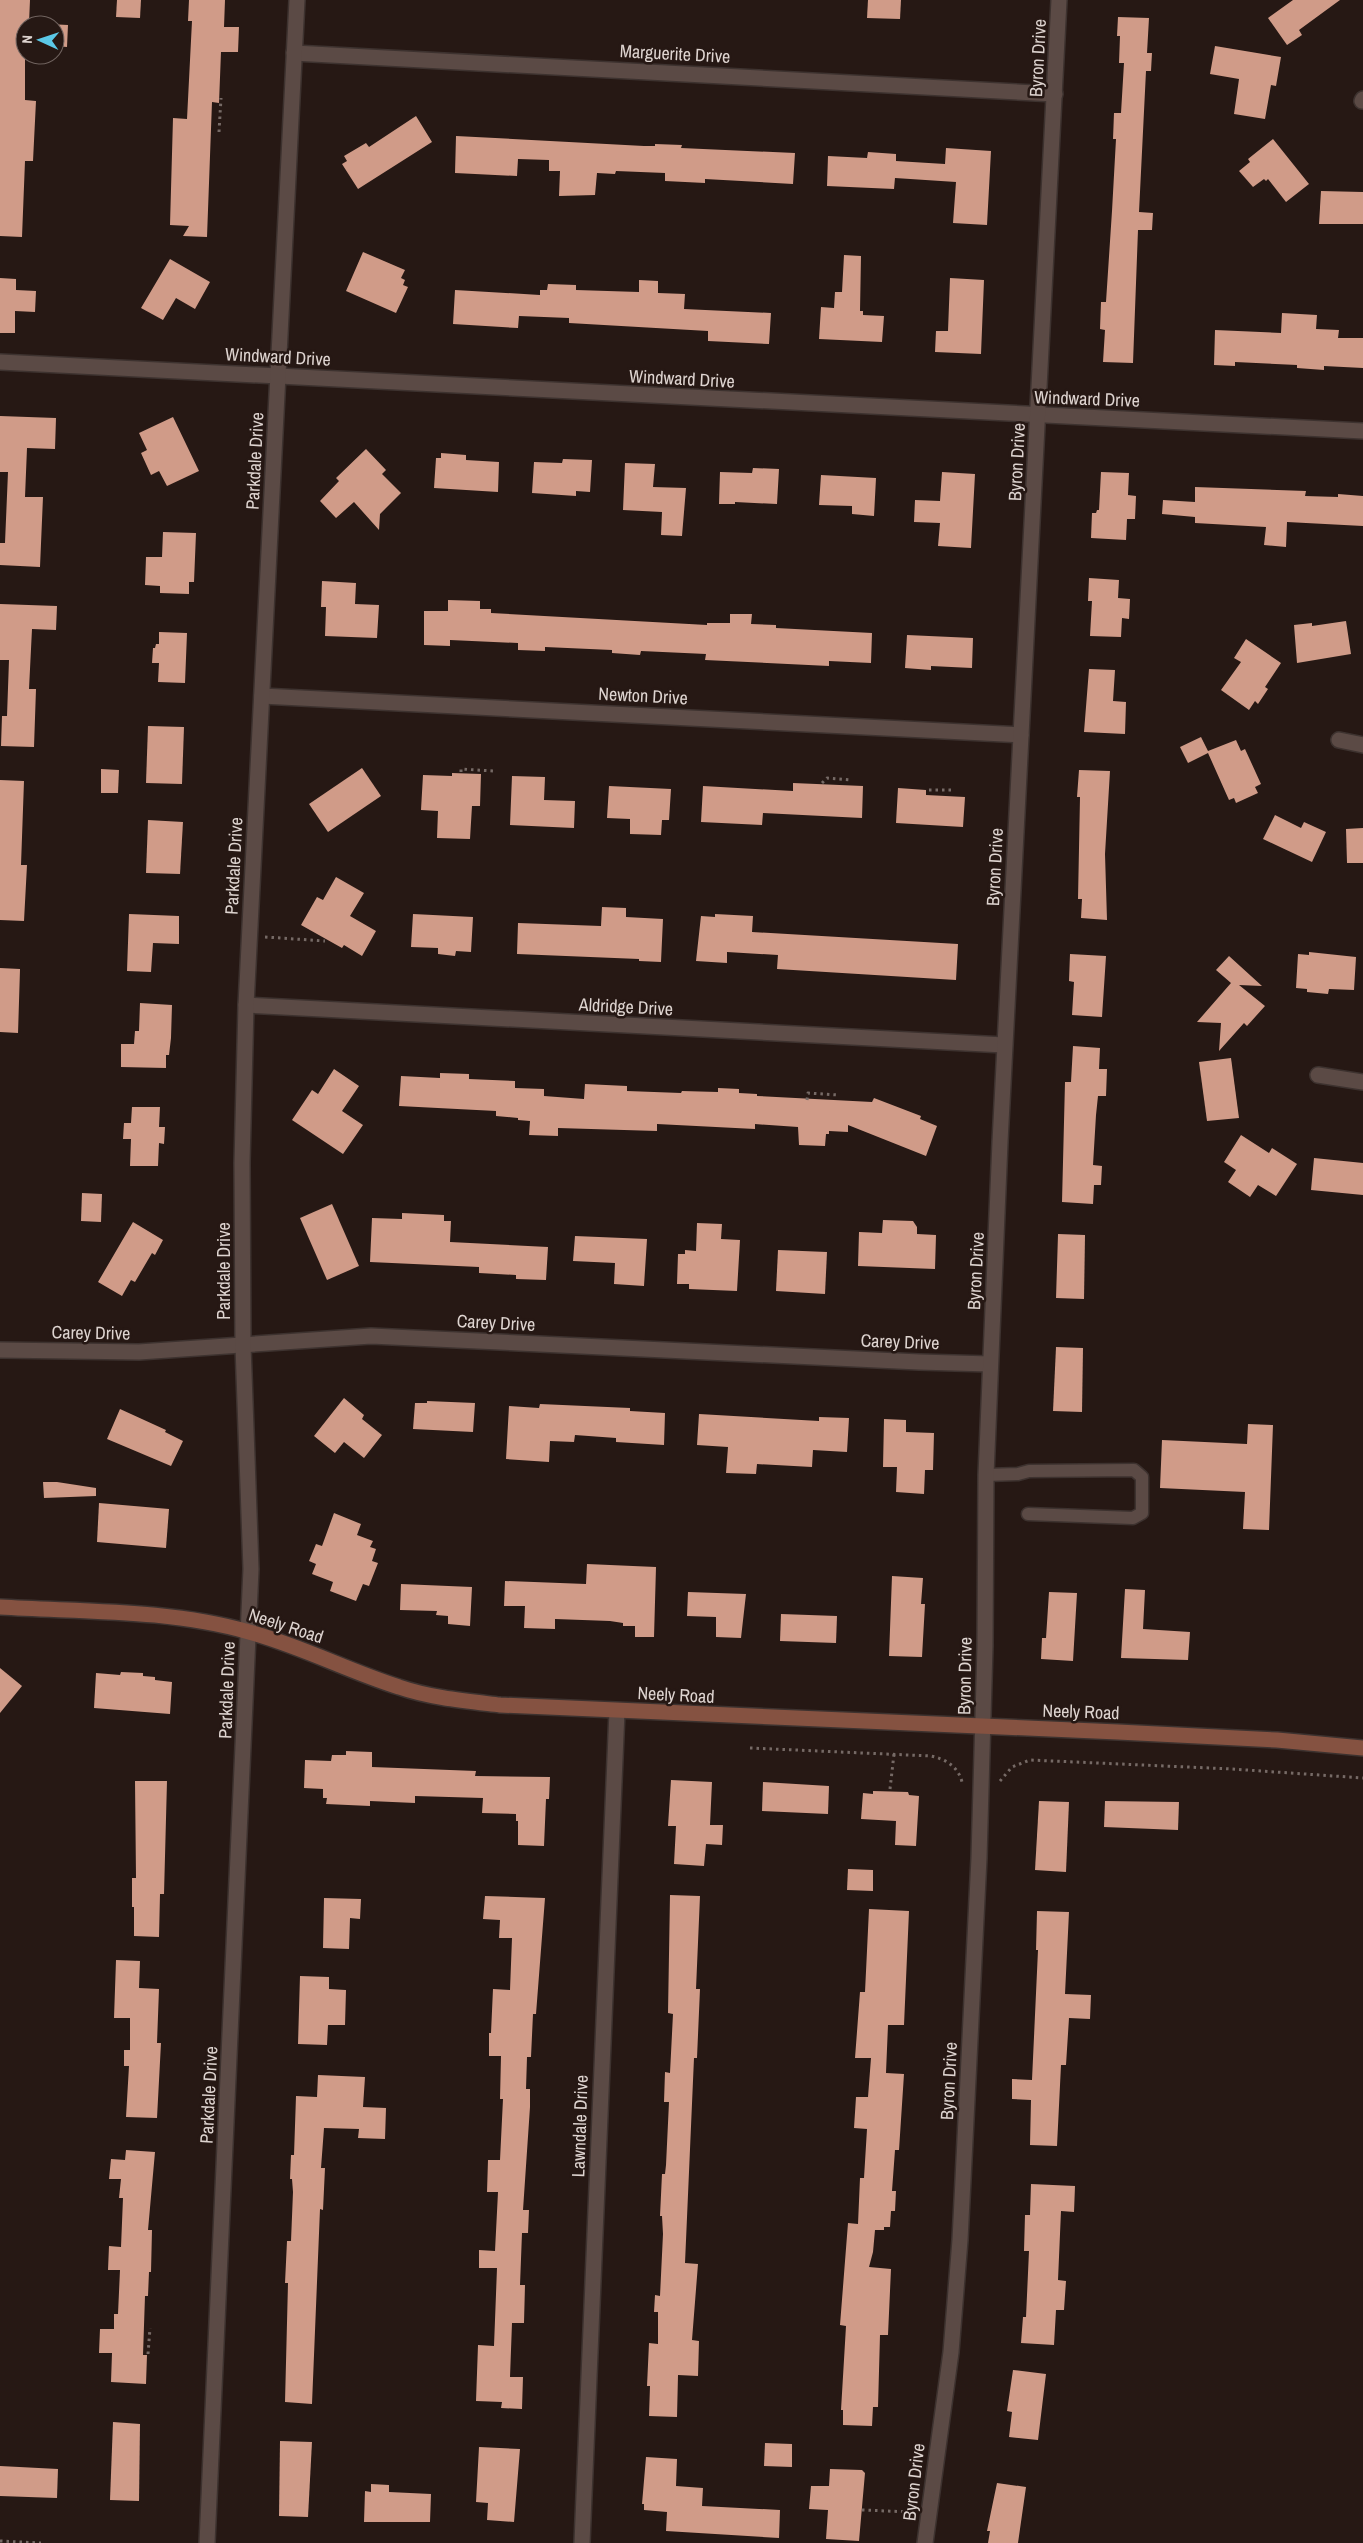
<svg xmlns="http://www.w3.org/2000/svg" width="1363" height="2543" viewBox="0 0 1363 2543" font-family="'Archivo Narrow',sans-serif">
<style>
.building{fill:#d09b88}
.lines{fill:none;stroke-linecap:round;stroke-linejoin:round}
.lane-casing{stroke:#3d322f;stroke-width:15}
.street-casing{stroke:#3d322f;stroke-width:18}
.secondary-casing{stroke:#3d322f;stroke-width:18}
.path{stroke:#766a66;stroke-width:3;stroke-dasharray:2.5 4;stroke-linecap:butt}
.lane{stroke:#5b4a45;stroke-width:12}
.street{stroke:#5b4a45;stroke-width:15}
.secondary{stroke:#855241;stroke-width:15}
.labels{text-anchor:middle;stroke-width:5;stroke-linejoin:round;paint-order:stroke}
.street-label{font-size:18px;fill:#ded4d0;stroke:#261814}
</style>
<rect width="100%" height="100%" fill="#261814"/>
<g class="building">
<polygon points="0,0 30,0 29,23 68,25 67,47 55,46 55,25 25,25 25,100 36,101 33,161 25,161 22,237 0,236"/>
<polygon points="117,0 141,0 140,18 116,17"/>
<polygon points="189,0 225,0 224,27 239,27 238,52 221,52 219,103 212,102 207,237 183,236 189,226 170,225 173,118 187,119 192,21 188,21"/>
<polygon points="868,0 901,0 900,19 867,18"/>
<polygon points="1293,0 1340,0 1299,30 1302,35 1287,45 1268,18"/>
<polygon points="1118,17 1149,18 1147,53 1152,53 1151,71 1146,71 1139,212 1153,213 1152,230 1138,230 1133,363 1103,362 1105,330 1100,329 1101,302 1106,302 1112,211 1116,139 1113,139 1114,113 1121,113 1124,63 1119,63 1120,36 1117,36"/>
<polygon points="1215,46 1281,57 1276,86 1271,85 1265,119 1234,114 1239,79 1210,74"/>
<polygon points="416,116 432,142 358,189 342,164 347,161 344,156 366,143 369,147"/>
<polygon points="456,136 644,146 655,146 655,144 682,145 681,148 795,153 793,184 705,179 705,183 665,181 665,173 616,171 615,174 597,173 595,195 559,196 560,171 549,171 549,160 518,159 517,176 455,173"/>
<polygon points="1273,139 1309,184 1286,202 1268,179 1266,181 1264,179 1253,187 1239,171 1250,162 1248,159"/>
<polygon points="946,148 991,151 987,225 953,223 956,182 895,178 894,189 827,186 828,156 867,158 868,152 896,154 896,161 945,164"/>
<polygon points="1321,191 1363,192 1363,224 1319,224"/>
<polygon points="363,252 405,270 401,278 405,280 403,285 408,287 396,313 346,291"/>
<polygon points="844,255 861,256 860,311 863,311 863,315 884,316 882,342 819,339 821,307 834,308 835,292 842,292"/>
<polygon points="170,259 210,282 195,309 176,298 163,320 141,308"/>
<polygon points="0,278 16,279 16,290 36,291 35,312 15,311 15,333 0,333"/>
<polygon points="950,278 984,280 981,354 935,352 936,331 948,331"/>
<polygon points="639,280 658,281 658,293 685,294 684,309 771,313 769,344 708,341 708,331 569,323 569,318 519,316 518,328 453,324 455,290 540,295 540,290 547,290 548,284 576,285 576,290 639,292"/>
<polygon points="1282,313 1317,315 1316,329 1339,330 1338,338 1363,338 1363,368 1324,366 1324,370 1297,368 1297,365 1235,362 1235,366 1214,365 1215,330 1281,333"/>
<polygon points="0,416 56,418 55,449 27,448 25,497 43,497 40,567 0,565 0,543 5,543 8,472 0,472"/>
<polygon points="173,417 199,471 167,486 159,471 151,475 141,453 147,450 139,433"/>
<polygon points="366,449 386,470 382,474 401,493 380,514 379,530 354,502 336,518 320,501 339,481 336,478"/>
<polygon points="441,453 466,455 466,460 499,462 498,492 434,488 436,458 441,458"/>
<polygon points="563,459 592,460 590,492 576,491 576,496 532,493 534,462 562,463"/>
<polygon points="625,463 655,464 653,487 686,488 682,536 661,535 662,512 623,510"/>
<polygon points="753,468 779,469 777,504 735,502 735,504 719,504 720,472 752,473"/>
<polygon points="942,472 975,474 971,548 938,546 940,523 914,522 915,500 940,501"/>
<polygon points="1101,472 1129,473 1128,495 1136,496 1135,519 1127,519 1126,540 1091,538 1092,513 1096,513 1097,510 1099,510"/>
<polygon points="821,475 876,478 874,516 852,514 852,506 819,505"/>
<polygon points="1195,487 1306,491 1305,496 1338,497 1338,494 1363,496 1363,526 1287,522 1286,547 1264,545 1266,527 1195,523 1195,517 1162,514 1163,500 1195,502"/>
<polygon points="163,532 196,533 194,582 189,582 189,594 160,593 160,586 145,585 146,557 162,557"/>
<polygon points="1089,578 1119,580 1118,598 1130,599 1129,619 1122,618 1121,637 1090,636 1092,601 1088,601"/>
<polygon points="322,581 356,583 355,604 379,605 377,638 325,636 326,607 321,607"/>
<polygon points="448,600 480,601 480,609 491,609 491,613 707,625 707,623 730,623 730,614 752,614 751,624 776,625 776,628 872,633 871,663 829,661 829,666 705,660 706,654 641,651 640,655 612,653 612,650 545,647 545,651 518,650 518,643 450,640 450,646 424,645 424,611 448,611"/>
<polygon points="0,604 57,606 56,630 32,629 29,689 36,689 34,747 1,746 2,716 7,716 9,660 0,660"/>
<polygon points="1346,621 1351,654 1297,663 1294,625 1312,623 1312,626"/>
<polygon points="159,632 187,633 185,683 158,682 159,663 152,663 153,648 155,648 156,644 159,644"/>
<polygon points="907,635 973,638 972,668 931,666 931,670 905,668"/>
<polygon points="1246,639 1281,663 1265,687 1268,689 1258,704 1255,701 1249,710 1221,690 1241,662 1234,658"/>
<polygon points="1089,669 1115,670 1113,701 1126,702 1125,734 1084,732"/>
<polygon points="148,726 184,727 182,784 146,783"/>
<polygon points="1201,737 1208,751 1236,740 1241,751 1245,749 1261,784 1255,787 1258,793 1236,803 1234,798 1229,800 1208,753 1188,763 1180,747"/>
<polygon points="362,768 381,796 328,832 309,804"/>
<polygon points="101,769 119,770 118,793 101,793"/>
<polygon points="1079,770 1110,771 1105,854 1107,920 1081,918 1082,899 1078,899 1080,797 1077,797"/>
<polygon points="452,773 481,774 480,806 472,806 470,839 437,838 438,811 421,810 423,775 452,776"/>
<polygon points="512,776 545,777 544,800 575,801 574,828 510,825"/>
<polygon points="0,780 24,781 21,865 27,865 24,921 0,920"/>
<polygon points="793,783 863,786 862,818 763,813 762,825 701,822 703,786 793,791"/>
<polygon points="609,786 671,789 669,820 662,820 661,835 630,834 630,819 607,818"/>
<polygon points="898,788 926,790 926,795 965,797 963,827 896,823"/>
<polygon points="1275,815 1301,828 1304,822 1326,832 1312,862 1263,839"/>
<polygon points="148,820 183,822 180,874 146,873"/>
<polygon points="1363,828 1363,863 1347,863 1346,829"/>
<polygon points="336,877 364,893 350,916 376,931 362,956 344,945 342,948 301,925 317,897 323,900"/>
<polygon points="602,907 626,908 626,917 663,919 661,962 639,961 639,959 517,954 518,923 601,926"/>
<polygon points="129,914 179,916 179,944 153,943 151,972 127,971"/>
<polygon points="413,914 473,917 471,952 456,951 455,956 438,954 438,948 411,947"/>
<polygon points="715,914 753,916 752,932 958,944 956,980 777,969 778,955 727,952 727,963 696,961 701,916 715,917"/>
<polygon points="1309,952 1356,957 1354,990 1329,989 1328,994 1307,992 1307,989 1296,988 1298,954 1309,955"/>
<polygon points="1070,954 1106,956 1102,1017 1072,1015 1074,982 1069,981"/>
<polygon points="1229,956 1262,986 1239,985 1265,1006 1247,1026 1244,1023 1219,1051 1221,1023 1197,1022 1231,983 1216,970"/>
<polygon points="0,968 20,969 18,1033 0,1032"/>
<polygon points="140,1003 172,1005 171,1038 169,1055 166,1055 166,1068 121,1067 121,1044 134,1044 135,1031 139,1031"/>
<polygon points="1073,1046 1100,1048 1099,1069 1107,1069 1106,1096 1098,1096 1096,1115 1093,1165 1102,1166 1101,1185 1094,1185 1093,1204 1062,1202 1065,1082 1071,1082"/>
<polygon points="1231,1058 1239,1118 1207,1121 1199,1062"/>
<polygon points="334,1069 359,1086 342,1111 363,1125 343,1154 292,1120 312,1090 318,1094"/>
<polygon points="440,1073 469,1074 469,1079 515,1081 515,1088 544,1089 544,1096 584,1099 585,1084 627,1086 627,1091 681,1093 682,1091 718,1092 718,1088 739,1089 739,1093 757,1094 757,1096 872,1102 874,1098 921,1116 920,1119 937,1126 926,1156 848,1125 848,1132 829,1131 829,1134 826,1134 825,1146 799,1145 798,1127 755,1124 755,1129 657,1124 657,1131 558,1128 558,1136 529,1135 530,1121 518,1120 518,1118 496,1116 496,1111 399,1106 401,1076 440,1078"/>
<polygon points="132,1107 160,1107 159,1127 165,1127 164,1144 159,1143 158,1166 130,1166 131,1139 123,1139 124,1123 131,1123"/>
<polygon points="1241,1135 1269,1153 1272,1148 1297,1164 1276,1196 1258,1185 1250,1197 1228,1182 1236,1170 1224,1162"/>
<polygon points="1314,1158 1363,1163 1363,1195 1311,1190"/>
<polygon points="82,1193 102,1194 101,1222 81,1221"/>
<polygon points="332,1204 359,1266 327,1280 300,1218"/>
<polygon points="402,1213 444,1215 444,1221 451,1221 450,1242 548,1247 546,1280 516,1279 516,1275 479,1273 479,1267 370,1262 372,1218 402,1219"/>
<polygon points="883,1220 913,1221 917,1227 917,1234 936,1235 935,1269 858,1266 859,1232 882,1233"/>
<polygon points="133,1222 163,1240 155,1255 152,1253 135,1282 131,1280 122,1296 98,1282"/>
<polygon points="697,1223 722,1224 721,1239 740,1240 737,1291 689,1289 689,1284 677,1284 678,1254 685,1254 685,1250 696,1251"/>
<polygon points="1058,1234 1085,1235 1084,1299 1056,1298"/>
<polygon points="575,1236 647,1239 644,1286 614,1284 615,1263 573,1261"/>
<polygon points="778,1250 827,1252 825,1294 776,1291"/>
<polygon points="1056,1347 1083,1348 1082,1412 1053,1411"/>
<polygon points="344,1398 364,1415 362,1419 382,1435 364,1458 344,1442 335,1453 314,1436"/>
<polygon points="427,1401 475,1403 473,1432 413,1429 415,1403 427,1403"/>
<polygon points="540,1404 630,1408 630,1411 665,1413 664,1445 616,1442 616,1438 575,1435 574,1442 550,1441 549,1462 506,1459 509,1406 539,1408"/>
<polygon points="120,1409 166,1430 165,1432 183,1441 171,1466 107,1439"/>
<polygon points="699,1414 819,1421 819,1417 849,1418 847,1452 813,1450 812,1467 757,1464 756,1474 726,1473 728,1447 697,1445"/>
<polygon points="884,1419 906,1420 906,1432 934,1433 933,1470 925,1470 924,1494 896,1492 897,1467 883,1467"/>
<polygon points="1248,1424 1273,1425 1269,1530 1243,1529 1245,1492 1160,1488 1162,1440 1247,1444"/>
<polygon points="43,1482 57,1482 96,1488 96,1496 44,1498"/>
<polygon points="99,1503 169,1509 166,1548 97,1542"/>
<polygon points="334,1513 361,1524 357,1535 373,1541 370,1547 376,1549 372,1561 378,1563 369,1586 363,1584 356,1601 330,1591 333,1582 312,1574 316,1564 309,1561 316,1544 322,1546"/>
<polygon points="587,1564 656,1567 654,1637 635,1637 635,1626 623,1626 623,1623 610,1621 555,1619 555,1629 524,1628 525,1606 504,1606 505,1581 586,1584"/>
<polygon points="892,1576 923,1578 921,1604 925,1604 922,1657 889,1656"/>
<polygon points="401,1584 472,1587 470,1626 448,1624 448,1616 436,1615 437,1611 400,1610"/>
<polygon points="1125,1589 1145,1590 1143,1629 1190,1632 1188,1660 1121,1658"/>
<polygon points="688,1592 746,1594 741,1638 716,1637 716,1617 687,1616"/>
<polygon points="1049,1592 1077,1593 1073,1661 1041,1659 1042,1638 1046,1638"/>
<polygon points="781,1614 837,1616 836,1643 780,1641"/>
<polygon points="0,1668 22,1686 0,1713"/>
<polygon points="121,1672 143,1673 143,1676 155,1677 155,1680 172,1682 170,1714 94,1708 96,1673 120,1675"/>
<polygon points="346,1751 372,1752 372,1767 476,1771 475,1776 550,1777 549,1799 546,1799 544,1846 518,1845 518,1821 516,1821 516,1814 482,1813 483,1798 415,1796 415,1803 370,1801 370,1806 326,1804 327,1798 323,1798 323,1789 304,1788 305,1760 331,1761 332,1755 346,1755"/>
<polygon points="671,1780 712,1782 710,1825 723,1825 722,1845 706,1844 704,1866 674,1864 676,1826 668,1826"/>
<polygon points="135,1781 167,1781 164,1894 160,1894 159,1937 134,1936 134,1907 132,1907 132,1878 136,1878"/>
<polygon points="763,1782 829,1786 828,1814 762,1811"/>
<polygon points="873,1791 908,1792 909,1795 919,1796 916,1846 895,1845 896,1821 861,1819 863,1793 873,1794"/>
<polygon points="1039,1801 1069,1802 1066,1872 1035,1870"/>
<polygon points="1105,1801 1179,1802 1178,1830 1104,1827"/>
<polygon points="848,1869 873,1870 873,1891 847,1890"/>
<polygon points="670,1895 700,1896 696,1989 700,1989 697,2058 694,2058 685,2263 698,2264 692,2340 699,2341 698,2376 678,2375 677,2417 649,2416 650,2386 647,2386 649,2343 658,2344 658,2312 654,2312 655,2295 660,2296 663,2234 662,2216 660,2216 662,2174 665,2174 666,2165 669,2102 664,2102 665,2072 670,2073 673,2014 668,2013"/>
<polygon points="485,1896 545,1898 536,2014 533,2014 531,2057 527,2057 526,2089 530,2089 530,2107 523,2210 529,2210 528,2233 522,2233 520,2285 525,2285 524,2323 512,2323 510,2377 523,2377 522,2409 501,2408 502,2402 476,2401 478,2345 494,2346 497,2268 479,2268 479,2250 495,2251 498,2192 487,2192 488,2160 500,2160 503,2099 500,2099 501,2056 489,2056 489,2033 491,2033 493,1989 510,1990 512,1938 499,1938 500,1920 483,1919"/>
<polygon points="324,1898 361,1899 360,1919 350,1918 349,1949 323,1948"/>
<polygon points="869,1909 909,1911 904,2025 888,2025 886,2073 904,2074 899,2150 895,2150 892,2191 896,2191 895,2211 891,2211 890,2227 884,2227 884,2230 875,2230 873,2252 869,2267 891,2269 888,2335 880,2335 878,2407 873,2407 872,2426 843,2425 843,2410 841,2410 846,2326 840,2325 848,2223 858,2224 860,2178 864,2178 867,2129 854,2128 856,2097 868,2097 871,2058 855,2058 860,1992 865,1992"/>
<polygon points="1037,1911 1069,1912 1065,1994 1091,1995 1090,2019 1069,2018 1066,2065 1061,2065 1057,2146 1030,2145 1031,2100 1012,2099 1012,2079 1032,2080 1038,1950 1036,1950"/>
<polygon points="116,1960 140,1961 139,1988 159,1989 157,2043 161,2043 157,2118 126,2117 129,2066 124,2066 124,2050 130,2050 130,2018 114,2018"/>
<polygon points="300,1976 329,1977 329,1989 346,1990 345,2025 328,2025 327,2045 298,2044"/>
<polygon points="318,2075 365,2077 363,2107 386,2108 385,2139 358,2138 359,2129 324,2128 321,2168 325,2168 323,2210 320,2209 312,2404 285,2402 288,2283 285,2283 287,2241 291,2241 293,2192 292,2179 290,2179 291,2155 294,2155 296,2096 317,2097"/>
<polygon points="126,2150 155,2152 148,2230 152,2230 151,2272 149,2272 148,2296 145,2296 143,2355 147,2355 146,2384 111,2382 112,2353 99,2353 100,2329 114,2329 114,2314 118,2314 120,2270 108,2270 109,2246 121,2247 123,2198 119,2198 121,2179 109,2179 111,2159 125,2160"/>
<polygon points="1031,2184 1075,2186 1074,2212 1061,2211 1058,2280 1066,2281 1064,2310 1056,2310 1054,2345 1021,2343 1023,2317 1026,2317 1029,2251 1024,2251 1025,2215 1030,2215"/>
<polygon points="1013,2370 1046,2374 1038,2440 1009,2437 1012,2412 1007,2411"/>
<polygon points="113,2422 140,2424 139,2501 110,2500"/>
<polygon points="280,2441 312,2442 308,2517 279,2516"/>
<polygon points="765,2443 792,2444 792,2467 764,2466"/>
<polygon points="479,2447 520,2449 514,2522 487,2520 488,2503 476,2502"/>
<polygon points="646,2457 677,2459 676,2486 703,2488 702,2506 780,2510 779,2538 666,2531 667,2512 644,2510 644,2504 642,2504"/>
<polygon points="0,2466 58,2469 57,2498 0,2496"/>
<polygon points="830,2469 862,2470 865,2473 859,2541 826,2539 828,2510 809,2509 811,2486 829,2486"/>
<polygon points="997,2483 1026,2487 1018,2543 988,2543 990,2531 987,2531"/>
<polygon points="371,2484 389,2485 389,2492 431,2494 430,2522 364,2522 365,2491 371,2492"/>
</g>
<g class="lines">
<g class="lane-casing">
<polyline id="lane" points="986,1475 1018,1474 1029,1471 1134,1470 1142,1477 1142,1513 1133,1518 1028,1514"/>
</g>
<g class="street-casing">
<g id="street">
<polyline points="294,53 1055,94"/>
<polyline points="1362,101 1363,99"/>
<polyline points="0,362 1363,431"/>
<polyline points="262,696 1021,735"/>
<polyline points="1339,740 1363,745"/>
<polyline points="246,1005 1004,1045"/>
<polyline points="1318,1075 1363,1082"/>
<polyline points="0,1350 139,1352 371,1336 919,1362 990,1364"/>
<polyline points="207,2543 251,1569 243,1346 242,1163 246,1005 297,0"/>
<polyline points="582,2543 617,1711"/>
<polyline points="925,2543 951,2352 960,2240 979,1858 985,1646 986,1475 1000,1142 1059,0"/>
</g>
</g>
<g class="secondary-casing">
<path id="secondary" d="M0,1607C82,1612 169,1609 249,1632C301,1646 348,1671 399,1687C431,1698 466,1701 500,1705L1118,1732L1277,1740L1363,1748"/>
</g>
<g class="path">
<polyline points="219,132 221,98"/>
<polyline points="461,772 461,769 493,771"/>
<polyline points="822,783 827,778 852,780"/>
<polyline points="929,790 955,790"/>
<polyline points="265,937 325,941"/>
<polyline points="807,1100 808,1093 838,1095"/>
<path d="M750,1748L931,1756C945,1759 958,1766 962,1782"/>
<polyline points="1000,1781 1012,1767 1030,1760 1232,1769 1363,1778"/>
<polyline points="890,1789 894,1754"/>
<polyline points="148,2354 150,2328"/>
<polyline points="862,2510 912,2512"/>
<polyline points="0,2541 41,2543"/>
</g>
<use href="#lane" class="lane"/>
<use href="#street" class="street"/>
<use href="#secondary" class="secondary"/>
</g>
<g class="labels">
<g class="street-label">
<text transform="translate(675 54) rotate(3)" y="6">Marguerite Drive</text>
<text transform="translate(1038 58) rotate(-87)" y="6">Byron Drive</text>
<text transform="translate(278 357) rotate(3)" y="6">Windward Drive</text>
<text transform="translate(682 379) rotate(3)" y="6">Windward Drive</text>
<text transform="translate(1087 399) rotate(2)" y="6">Windward Drive</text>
<text transform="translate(255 461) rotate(-87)" y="6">Parkdale Drive</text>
<text transform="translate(1017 462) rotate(-87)" y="6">Byron Drive</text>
<text transform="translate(643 696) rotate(3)" y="6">Newton Drive</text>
<text transform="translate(234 866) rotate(-87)" y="6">Parkdale Drive</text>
<text transform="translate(995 867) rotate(-87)" y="6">Byron Drive</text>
<text transform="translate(626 1007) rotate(3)" y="6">Aldridge Drive</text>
<text transform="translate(224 1271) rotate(-90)" y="6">Parkdale Drive</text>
<text transform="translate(976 1271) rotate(-87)" y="6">Byron Drive</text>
<text transform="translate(496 1323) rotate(3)" y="6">Carey Drive</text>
<text transform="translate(91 1333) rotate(1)" y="6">Carey Drive</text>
<text transform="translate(900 1342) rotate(2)" y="6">Carey Drive</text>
<text transform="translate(286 1626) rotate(18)" y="6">Neely Road</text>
<text transform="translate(965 1676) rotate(-89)" y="6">Byron Drive</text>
<text transform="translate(227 1690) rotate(-88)" y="6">Parkdale Drive</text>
<text transform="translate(676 1695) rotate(3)" y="6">Neely Road</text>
<text transform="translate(1081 1712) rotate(2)" y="6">Neely Road</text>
<text transform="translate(949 2081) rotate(-87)" y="6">Byron Drive</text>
<text transform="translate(209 2095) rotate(-87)" y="6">Parkdale Drive</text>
<text transform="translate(580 2126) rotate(-88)" y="6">Lawndale Drive</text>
<text transform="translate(914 2482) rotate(-83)" y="6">Byron Drive</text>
</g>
</g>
<g transform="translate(40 40) rotate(273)"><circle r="24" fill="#261814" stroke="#70635f"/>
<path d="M0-4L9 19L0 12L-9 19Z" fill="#5bc8e7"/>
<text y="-8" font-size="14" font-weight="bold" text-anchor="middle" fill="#ded4d0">N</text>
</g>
</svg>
